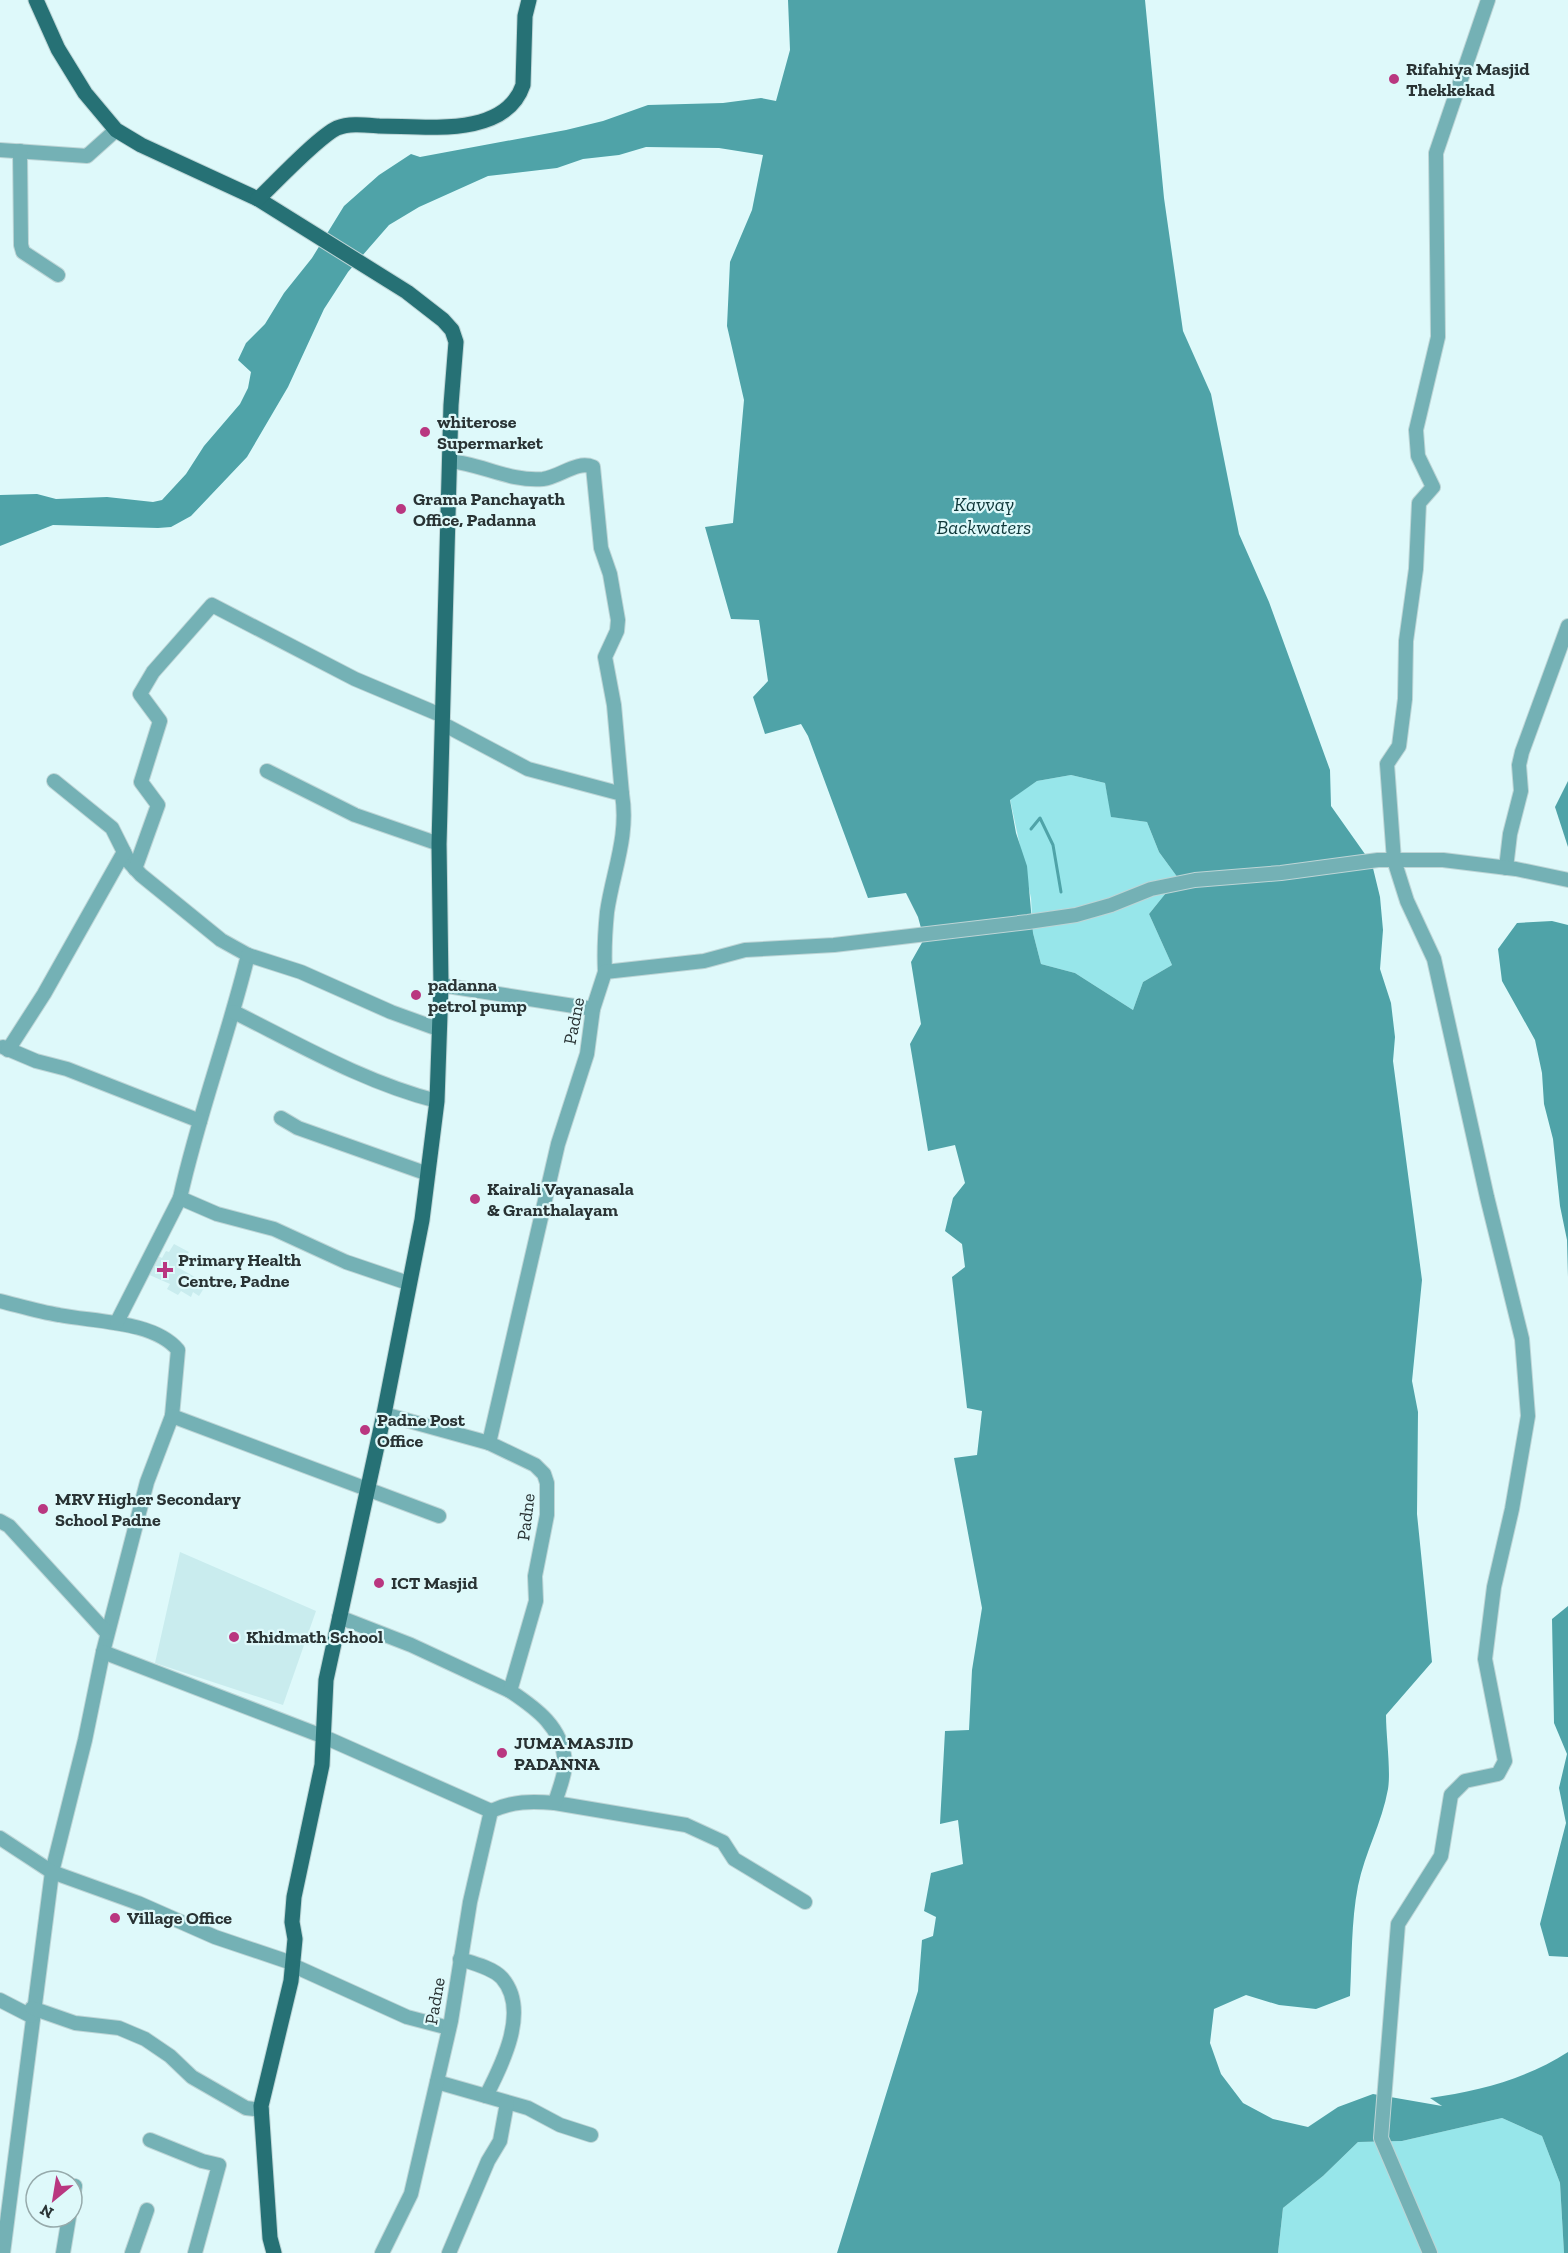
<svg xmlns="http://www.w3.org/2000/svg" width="1568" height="2253" viewBox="0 0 1568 2253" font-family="'Zilla Slab',serif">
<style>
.built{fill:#c9ecee}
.grass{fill:#97e6ea}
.water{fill:#4fa3a8;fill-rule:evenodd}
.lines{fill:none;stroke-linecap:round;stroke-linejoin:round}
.stream{stroke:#4fa3a8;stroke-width:3}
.minor-casing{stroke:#bdd5d6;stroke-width:16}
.major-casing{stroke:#bdd5d6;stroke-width:17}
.minor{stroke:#74b1b5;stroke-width:14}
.major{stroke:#267175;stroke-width:15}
.poi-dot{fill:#b93780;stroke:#def9fa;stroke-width:2}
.labels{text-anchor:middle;stroke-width:4.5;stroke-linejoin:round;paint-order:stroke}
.poi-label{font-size:18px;font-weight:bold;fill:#293334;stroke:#def9fa;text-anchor:start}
.street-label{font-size:18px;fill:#293334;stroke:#def9fa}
.water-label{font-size:20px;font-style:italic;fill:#0f383a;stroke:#def9fa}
</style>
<rect width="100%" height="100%" fill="#def9fa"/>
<g class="built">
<polygon points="174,1244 189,1252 179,1268 200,1280 198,1284 204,1288 199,1296 193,1292 191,1297 181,1291 178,1295 167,1289 170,1284 145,1273 156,1255 162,1258 166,1251 169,1252"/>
<polygon points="180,1552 316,1611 283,1705 155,1663"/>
</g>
<g class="grass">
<polygon points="1071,775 1105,783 1112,817 1147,822 1159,852 1178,878 1149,914 1172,965 1143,982 1133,1010 1075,973 1041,964 1033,933 1031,898 1010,799 1037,781"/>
<polygon points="1502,2118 1542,2136 1560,2183 1564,2253 1278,2253 1283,2208 1323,2176 1358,2142 1402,2141"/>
</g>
<g class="water">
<path d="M788,0H1145L1164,198L1183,331L1211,394L1239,534L1269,602L1330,770L1331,806L1372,864L1380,897L1383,930L1380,969L1391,1003L1395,1037L1393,1061L1422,1280L1412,1381L1418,1412L1417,1514L1432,1662L1386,1715C1386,1736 1391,1771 1388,1789C1382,1823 1365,1852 1358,1886C1351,1922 1352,1960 1350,1996L1316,2009L1279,2005L1246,1995L1214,2009L1210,2043L1221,2074L1243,2103L1273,2119L1308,2127L1338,2107L1373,2094L1442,2106L1430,2098C1479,2091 1526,2079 1568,2052V2253H1564L1560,2183L1542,2136L1502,2118L1402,2141L1358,2142L1323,2176L1283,2208L1278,2253H837L918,1991L922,1940L933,1936L936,1917L924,1911L931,1873L963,1864L958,1820L940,1824L945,1731L969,1730L972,1670L982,1608L954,1458L977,1455L982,1411L967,1408L952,1277L965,1267L962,1244L945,1231L953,1198L965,1183L955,1145L928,1151L910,1044L921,1024L911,962L924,939L918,917L906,893L868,898L808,736L801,724L765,734L753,697L768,681L759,620L731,619L705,527L733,523L744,400L727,326L730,262L752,210L763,155L719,148L646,147L619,155L583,159L557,168L488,176L419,207L389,225L348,272L324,309L288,387L247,457L191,516L171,527L158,528L53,525L0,546V495L37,494L56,499L107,497L153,502L162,500L186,474L204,446L240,404L248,388L251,372L238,360L246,343L265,324L284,293L312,258L344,206L379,175L411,154L420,157L566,130L603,121L648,105L723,103L761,98L776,101L790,50ZM1071,775L1105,783L1111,817L1147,822L1159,852L1178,878L1149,914L1172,965L1143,982L1133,1010L1075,973L1041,964L1033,933L1027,866L1016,833L1010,800L1037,781Z"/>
<polygon points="1568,781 1568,847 1555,807"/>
<polygon points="1552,921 1568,925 1568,1277 1567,1240 1560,1206 1553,1139 1544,1104 1542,1073 1535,1040 1502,981 1498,949 1517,923"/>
<polygon points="1568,1606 1568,1957 1549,1956 1540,1924 1566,1823 1559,1788 1567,1754 1554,1723 1552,1619"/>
</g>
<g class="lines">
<polyline class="stream" points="1031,829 1040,818 1053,845 1061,892"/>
<g class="minor-casing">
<g id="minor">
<polyline points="0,150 87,156 116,130"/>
<polyline points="20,151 21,245 23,252 58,275"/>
<path d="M450,461C481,464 511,482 543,479C560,477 577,460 593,467L601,548L610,574L618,620L617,631L605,657L614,705L622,794"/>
<path d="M443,724L528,769L622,794C629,836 613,871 607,912C605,932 604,952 605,972"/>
<polyline points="267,771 355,815 439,844"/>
<path d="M54,781L112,828L129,862L141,875L221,940L248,955C228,1037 198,1116 180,1198"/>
<polyline points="1506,868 1510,834 1521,791 1519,765 1522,752 1568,626"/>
<polyline points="135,869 158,805 141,782 160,721 140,694 153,672 212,605 355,679 443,716"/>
<polyline points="248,955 301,972 391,1012 438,1029"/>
<polyline points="441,985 593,1009"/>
<path d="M234,1012C300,1045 366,1083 437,1101"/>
<polyline points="3,1047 36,1061 67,1069 200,1121"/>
<polyline points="8,1050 44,994 124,852"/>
<polyline points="281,1118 298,1128 428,1174"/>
<path d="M0,1301C20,1306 39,1312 59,1315C95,1322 154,1321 178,1350L172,1416L147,1482L103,1652L85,1740L52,1872L3,2253"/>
<polyline points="117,1322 180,1198 217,1214 274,1229 346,1262 408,1283"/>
<polyline points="384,1414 489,1443"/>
<polyline points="172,1416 439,1516"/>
<polyline points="0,1521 9,1526 107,1633"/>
<polyline points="339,1617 411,1645 510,1691"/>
<polyline points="103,1652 322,1736 491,1811"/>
<polyline points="555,1803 686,1825 723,1842 734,1859 805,1902"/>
<polyline points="0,1838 52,1872 138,1903 215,1937 292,1963"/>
<path d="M460,1959C473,1963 493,1968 502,1978C530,2010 502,2065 486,2096"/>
<polyline points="292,1965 407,2017 449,2028"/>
<polyline points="0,2000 31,2016"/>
<polyline points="32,2008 75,2023 119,2028 145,2039 170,2056 192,2077 246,2108 262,2110"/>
<polyline points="437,2082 528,2108 560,2125 591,2135"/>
<polyline points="150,2140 202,2161 219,2165 195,2253"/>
<polyline points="72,2202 75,2186"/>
<polyline points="63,2253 69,2217"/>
<polyline points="132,2253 147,2210"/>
<path d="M382,2253L411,2194L451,2021L470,1902L491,1811C513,1801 531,1801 555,1803C558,1791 566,1774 565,1762C562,1727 537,1709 510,1691L536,1601L535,1576L547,1515V1483L544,1474L535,1465L489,1443L558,1144L587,1054L593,1009L605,972L704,961L745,950L834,945L1028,922L1076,915L1111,905L1151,889L1195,880L1281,873L1378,860H1443L1516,869L1568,880"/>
<polyline points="449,2253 488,2161 500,2141 507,2103"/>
<polyline points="1430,2253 1381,2138 1398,1924 1441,1856 1451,1795 1465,1781 1498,1774 1505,1761 1485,1659 1494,1587 1512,1509 1528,1416 1522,1339 1487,1197 1434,959 1407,901 1394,860 1387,764 1399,746 1405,699 1406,641 1416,569 1419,503 1433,487 1418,456 1416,430 1438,337 1436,153 1488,0"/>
</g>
</g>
<g class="major-casing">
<g id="major">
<polyline points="36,0 58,49 85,93 116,130 141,145 258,199 407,292 443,320 452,330 456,342 451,405 439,844 441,985 437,1101 422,1220 384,1414 326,1680 322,1765 294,1897 292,1922 295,1939 291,1981 261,2106 270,2238 274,2253"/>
<path d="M258,199C275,183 318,137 337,128C350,123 365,125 379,126C423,126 505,139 523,85L525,16L529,0"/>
</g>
</g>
<use href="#minor" class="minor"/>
<use href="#major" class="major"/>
</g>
<g class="poi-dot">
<circle cx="1394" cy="79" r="6"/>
<circle cx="425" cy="432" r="6"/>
<circle cx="401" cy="509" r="6"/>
<circle cx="416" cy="995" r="6"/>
<circle cx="475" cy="1199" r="6"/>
<path d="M162 1261h6v6h6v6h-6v6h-6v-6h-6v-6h6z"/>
<circle cx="365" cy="1430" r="6"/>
<circle cx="43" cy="1509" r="6"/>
<circle cx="379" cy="1583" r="6"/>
<circle cx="234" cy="1637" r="6"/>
<circle cx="502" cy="1753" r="6"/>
<circle cx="115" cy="1918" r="6"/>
</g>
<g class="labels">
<g class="poi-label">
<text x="1406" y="75">Rifahiya Masjid<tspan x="1406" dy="21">Thekkekad</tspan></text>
<text x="437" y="428">whiterose<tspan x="437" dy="21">Supermarket</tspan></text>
<text x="413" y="505">Grama Panchayath<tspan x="413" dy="21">Office, Padanna</tspan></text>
<text x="428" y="991">padanna<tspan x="428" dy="21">petrol pump</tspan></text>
<text x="487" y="1195">Kairali Vayanasala<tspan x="487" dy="21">&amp; Granthalayam</tspan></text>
<text x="178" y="1266">Primary Health<tspan x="178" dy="21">Centre, Padne</tspan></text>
<text x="377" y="1426">Padne Post<tspan x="377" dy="21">Office</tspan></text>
<text x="55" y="1505">MRV Higher Secondary<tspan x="55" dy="21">School Padne</tspan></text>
<text x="391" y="1589">ICT Masjid</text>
<text x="246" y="1643">Khidmath School</text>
<text x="514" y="1749">JUMA MASJID<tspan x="514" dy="21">PADANNA</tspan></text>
<text x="127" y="1924">Village Office</text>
</g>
<g class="street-label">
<text transform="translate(574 1021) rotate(-79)" y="6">Padne</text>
<text transform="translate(526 1517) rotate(-83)" y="6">Padne</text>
<text transform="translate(435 2001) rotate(-80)" y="6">Padne</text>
</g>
<g class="water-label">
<text x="984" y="511">Kavvay<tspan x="984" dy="23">Backwaters</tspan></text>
</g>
</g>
<g transform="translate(54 2199) rotate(210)"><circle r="28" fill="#def9fa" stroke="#96aaab" stroke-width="1.5"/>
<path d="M0-4.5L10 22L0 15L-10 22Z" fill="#b93780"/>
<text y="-9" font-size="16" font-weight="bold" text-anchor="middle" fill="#293334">N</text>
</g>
</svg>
